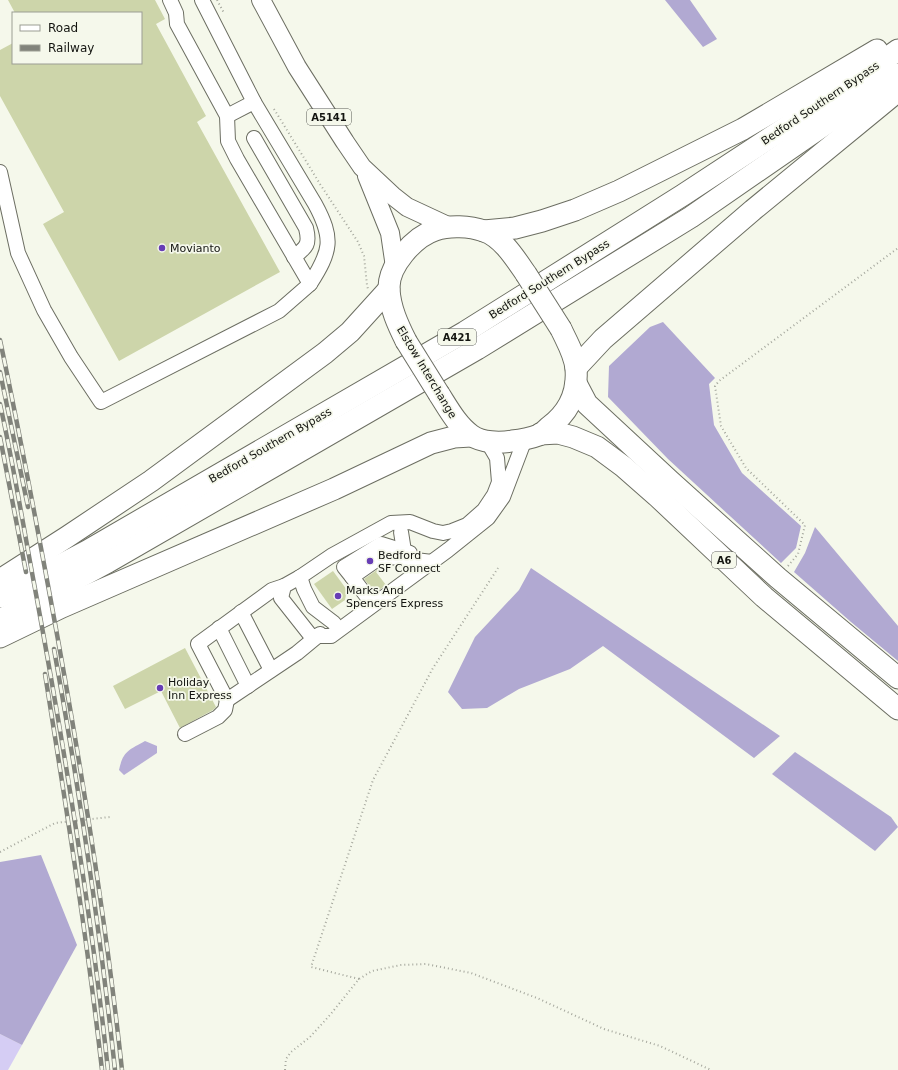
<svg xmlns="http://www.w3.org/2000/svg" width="898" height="1070" viewBox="0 0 898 1070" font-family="'DejaVu Sans',sans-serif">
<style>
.green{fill:#d5cdf4}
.forest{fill:#b1a9d2}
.water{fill:#b6add6}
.building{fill:#cdd5aa}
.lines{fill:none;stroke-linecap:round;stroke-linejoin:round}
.minor-casing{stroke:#6c6e62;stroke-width:16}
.major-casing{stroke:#6c6e62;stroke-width:20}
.highway-casing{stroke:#6c6e62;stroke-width:23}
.path{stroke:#a5a79d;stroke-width:2;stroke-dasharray:1 3;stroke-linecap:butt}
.minor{stroke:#fff;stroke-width:14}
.major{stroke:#fff;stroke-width:18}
.highway{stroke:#fff;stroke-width:21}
.rail-casing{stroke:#81837b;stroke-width:4.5}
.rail{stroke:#f5f8eb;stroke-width:3;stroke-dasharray:9;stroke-linecap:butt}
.highway-bridge-casing{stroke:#6c6e62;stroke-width:23;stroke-linecap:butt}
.highway-bridge{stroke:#fff;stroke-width:21}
.poi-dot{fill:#673db5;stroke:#f5f8eb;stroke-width:1.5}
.labels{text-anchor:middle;stroke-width:3.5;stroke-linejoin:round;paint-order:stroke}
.shield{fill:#f5f8eb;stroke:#575852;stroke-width:1}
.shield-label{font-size:10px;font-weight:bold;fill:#131410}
.street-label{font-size:11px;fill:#131410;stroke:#f5f8eb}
.poi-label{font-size:11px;fill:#131410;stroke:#f5f8eb;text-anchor:start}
</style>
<rect width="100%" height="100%" fill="#f5f8eb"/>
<polygon class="green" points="0,1034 22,1045 8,1070 0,1070"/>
<g class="forest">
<polygon points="665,0 690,0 717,39 703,47"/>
<polygon points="663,322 715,378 709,384 714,425 742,473 801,526 796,548 781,563 668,459 608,397 609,366 650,327"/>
<polygon points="815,527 898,626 898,661 851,622 794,572 805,553"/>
<polygon points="531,568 780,736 754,758 603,646 570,669 519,689 487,708 462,709 448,692 475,637 519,590"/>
<polygon points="795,752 891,817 898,827 875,851 772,774"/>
<polygon points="41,855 77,945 22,1045 0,1034 0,862"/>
</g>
<path class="water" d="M145,741L157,746V753L124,775L119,770C123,751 129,750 145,741Z"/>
<g class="building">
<polygon points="8,0 155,0 165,19 156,24 206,116 197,122 280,272 119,361 43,224 64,212 0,96 0,50 13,43 13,63 141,63 141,13 15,13"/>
<polygon points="384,565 376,572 386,585 375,593 364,579"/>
<polygon points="333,571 347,590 345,600 332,609 314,584"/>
<polygon points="185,648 216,707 213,710 180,728 161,691 125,709 113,686"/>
</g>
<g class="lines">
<g class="minor-casing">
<g id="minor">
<path d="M202,0L254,102L315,204C334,239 331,251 310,284"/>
<polyline points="227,116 254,102"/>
<path d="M254,138L306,228C310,244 307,247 294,257"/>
<polyline points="0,172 18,253 44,310 71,357 101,402 279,311 310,284 237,159 228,141 227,116 177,24 176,13 170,0"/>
<polyline points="487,441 497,458 499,482 494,495 484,510 467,525 452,531 443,533 433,531 410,522 391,523 331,556 300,577 284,586 281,598 311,636 331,636 448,550 488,518 503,497 525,439"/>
<polyline points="401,532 404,551"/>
<polyline points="300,577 304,589 313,607 334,623"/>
<polyline points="352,577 344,567 381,544 410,553"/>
<polyline points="284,586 272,590 198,644 227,700 297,653 320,634"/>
<polyline points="368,598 352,577 382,556 432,562"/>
<polyline points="241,612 271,670"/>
<polyline points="219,628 248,686"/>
<polyline points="185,734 218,717 225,710 227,700"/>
</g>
</g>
<g class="major-casing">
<g id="major">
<polyline points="261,0 297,67 345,142 362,167 393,196 407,207 450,227"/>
<polyline points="367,176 390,233 395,267"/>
</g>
</g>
<g class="highway-casing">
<g id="highway">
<polyline points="484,231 515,228 542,221 575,210 619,191 743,129 877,50"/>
<path d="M406,341C398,325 390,308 389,289C388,266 414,237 435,230C449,225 470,226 484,231C502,237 515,258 526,274"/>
<polyline points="576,368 603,339 753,210 898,91"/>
<polyline points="576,383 587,404 670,481 778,578 898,678"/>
<path d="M439,394C448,408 457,425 471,435C482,443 500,443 512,441C521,440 531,438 539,435C543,433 546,430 549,427C568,413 578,394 576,369C575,355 567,342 561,329"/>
<polyline points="540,434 558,433 573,437 597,447 624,467 657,496 764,597 898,709"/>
<polyline points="0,580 67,537 151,481 325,353 350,332 389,289"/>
<polyline points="0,597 87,551 465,332 683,195 829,99 898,50"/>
<polyline points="0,620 108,562 477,349 691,217 898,74"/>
<polyline points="0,637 62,607 334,489 431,443 454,437 471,436"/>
</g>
</g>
<g class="path">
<polyline points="217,0 224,13"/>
<polyline points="274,109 320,184 358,242 364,256 367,285 368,289"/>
<polyline points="788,566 798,554 805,525 746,468 721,426 715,386 719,381 898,248"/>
<polyline points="0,852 55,823 110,817"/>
<polyline points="359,979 311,967 373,780 433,668 498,568"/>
<polyline points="285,1070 286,1059 291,1052 310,1037 330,1015 359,979 372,971 401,965 426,964 471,973 537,998 604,1029 660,1046 711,1070"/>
</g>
<use href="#minor" class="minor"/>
<use href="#major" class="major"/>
<use href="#highway" class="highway"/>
<g class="rail-casing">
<g id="rail">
<path d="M0,340C18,425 34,510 50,596C79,753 105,911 122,1070"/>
<polyline points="0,372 28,507"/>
<path d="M0,404C14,467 24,531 36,594C65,752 91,910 108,1070"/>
<polyline points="0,437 26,572"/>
<path d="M54,649C79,788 100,929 115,1070"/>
<path d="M45,674C66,806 87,937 102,1070"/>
</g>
</g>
<use href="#rail" class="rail"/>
<g class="highway-bridge-casing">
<g id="highway-bridge">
<polyline points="526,274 561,329"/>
<polyline points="406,341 439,394"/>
</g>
</g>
<use href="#highway-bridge" class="highway-bridge"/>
</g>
<g class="poi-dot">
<circle cx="162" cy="248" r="4"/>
<circle cx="370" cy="561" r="4"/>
<circle cx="338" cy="596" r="4"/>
<circle cx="160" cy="688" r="4"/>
</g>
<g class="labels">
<g class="shield">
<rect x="307" y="109" width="44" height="16" rx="3"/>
<rect x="438" y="329" width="38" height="16" rx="3"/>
<rect x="712" y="552" width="24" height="16" rx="3"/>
</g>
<g class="shield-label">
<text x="329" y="121">A5141</text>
<text x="457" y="341">A421</text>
<text x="724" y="564">A6</text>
</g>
<g class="street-label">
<text transform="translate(820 103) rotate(-34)" y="4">Bedford Southern Bypass</text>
<text transform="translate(549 279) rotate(-32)" y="4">Bedford Southern Bypass</text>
<text transform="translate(427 372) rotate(59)" y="4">Elstow Interchange</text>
<text transform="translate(270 445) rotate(-30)" y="4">Bedford Southern Bypass</text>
</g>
<g class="poi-label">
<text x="170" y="252">Movianto</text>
<text x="378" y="559">Bedford<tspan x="378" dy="13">SF Connect</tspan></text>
<text x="346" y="594">Marks And<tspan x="346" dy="13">Spencers Express</tspan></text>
<text x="168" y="686">Holiday<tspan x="168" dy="13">Inn Express</tspan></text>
</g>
</g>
<rect x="12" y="12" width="130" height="52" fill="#f5f8eb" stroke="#9b9d93"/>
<rect x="20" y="25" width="20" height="6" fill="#ffffff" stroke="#9b9d93"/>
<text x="48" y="32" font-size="12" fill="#131410">Road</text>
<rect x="20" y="45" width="20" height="6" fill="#81837b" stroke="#9b9d93"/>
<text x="48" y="52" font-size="12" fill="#131410">Railway</text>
</svg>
